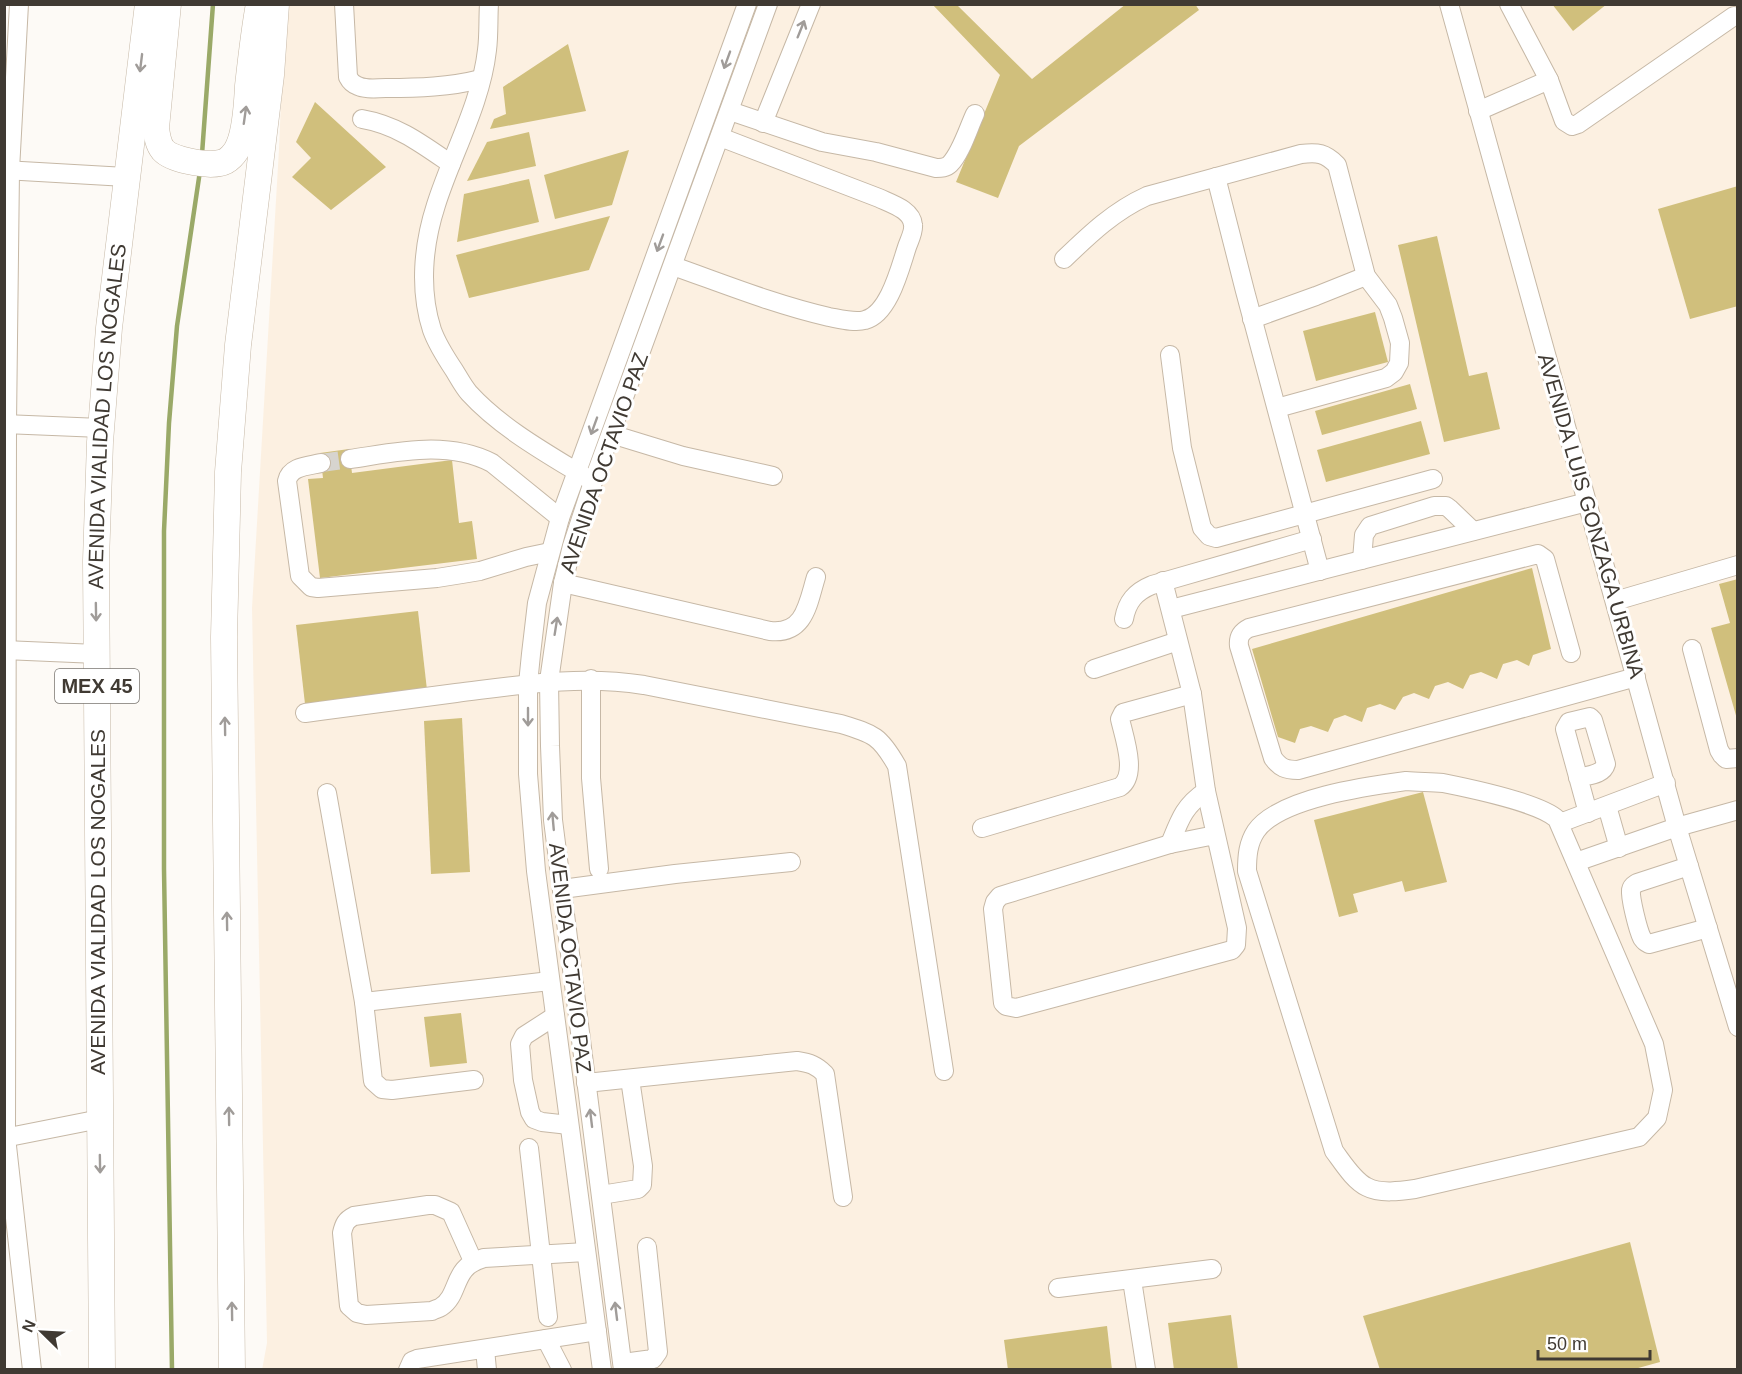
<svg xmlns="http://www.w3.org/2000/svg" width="1742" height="1374" viewBox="0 0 1742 1374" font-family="Arial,sans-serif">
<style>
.built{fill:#fcf0e1}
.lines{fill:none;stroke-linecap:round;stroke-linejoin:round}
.stream{stroke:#9aa968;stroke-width:4.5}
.building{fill:#d0bf7c}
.minor-tunnel{stroke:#d7d4cf;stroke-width:18;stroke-dasharray:18 9;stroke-linecap:butt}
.minor-casing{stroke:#c6b8a6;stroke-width:20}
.highway-casing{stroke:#c6b8a6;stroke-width:27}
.minor{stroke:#fff;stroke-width:18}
.highway{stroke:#fff;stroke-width:26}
.oneway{stroke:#a09c99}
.labels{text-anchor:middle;stroke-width:6;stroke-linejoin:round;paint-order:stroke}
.shield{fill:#fff;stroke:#797570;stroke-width:1.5}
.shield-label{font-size:20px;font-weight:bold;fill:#403a33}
.street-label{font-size:21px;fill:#403a33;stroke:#fff}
</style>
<rect width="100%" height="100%" fill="#fdfaf6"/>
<polygon class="built" points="285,5 1737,5 1737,1369 262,1370 267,1343 252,608 279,149"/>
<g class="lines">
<g class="stream">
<polyline points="202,154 213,4"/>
<polyline points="172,1370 164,869 164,531 169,423 177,326 200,171"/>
</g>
</g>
<g class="building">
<polygon points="932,4 956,4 1032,79 1126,4 1195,4 1199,10 1019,146 998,198 956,182 1000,75"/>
<polygon points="1552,4 1607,4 1573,31"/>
<polygon points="568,44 586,111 490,129 494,119 506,114 503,87"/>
<polygon points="315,102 386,167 331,210 292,177 311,158 296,142"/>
<polygon points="529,132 536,166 467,181 487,142"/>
<polygon points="629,150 612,205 555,219 544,175"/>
<polygon points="529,179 539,222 457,242 464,194"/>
<polygon points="1738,186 1738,306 1690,319 1658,209"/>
<polygon points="610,216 589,270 469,298 456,255"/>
<polygon points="1437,236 1469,376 1487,372 1500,429 1444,442 1398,245"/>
<polygon points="1375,312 1388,362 1316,381 1303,331"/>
<polygon points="1410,384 1417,409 1322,435 1315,411"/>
<polygon points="1421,421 1430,454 1326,482 1317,450"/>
<polygon points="349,449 352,473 452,460 459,523 472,521 477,559 320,578 308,479 323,478 320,453"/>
<polygon points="1532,568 1551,649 1533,655 1529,666 1517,660 1503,664 1497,679 1481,672 1470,675 1463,689 1448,682 1435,686 1429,699 1414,693 1403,697 1395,710 1380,704 1367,708 1362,722 1345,715 1334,719 1328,732 1311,726 1300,729 1295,743 1278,737 1252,649"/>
<polygon points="1738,579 1738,719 1737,719 1711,628 1730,623 1719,584"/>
<polygon points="418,611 427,690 305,704 296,625"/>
<polygon points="462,718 470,872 431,874 424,721"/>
<polygon points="1423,792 1447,882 1405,892 1402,881 1353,894 1358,912 1339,917 1314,820"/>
<polygon points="461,1013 467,1063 430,1067 424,1017"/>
<polygon points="1630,1242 1660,1362 1631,1370 1380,1370 1363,1316"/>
<polygon points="1231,1315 1238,1370 1174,1370 1168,1323"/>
<polygon points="1107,1326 1112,1370 1008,1370 1004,1340"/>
</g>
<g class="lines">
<polyline class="minor-tunnel" points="321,463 350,459"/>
<g class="minor-casing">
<g id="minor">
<polyline points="19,4 10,170 7,424 6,1137 32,1370"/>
<path d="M344,4L348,77C350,81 352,84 358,86C366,90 377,88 386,88C418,88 450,87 481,79"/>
<path d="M489,4C488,19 489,35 487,50C481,104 452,154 436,205C423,245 419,290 432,330C437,344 446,358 454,370C459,378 463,386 469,393C501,428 546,453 587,478"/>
<polyline points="1449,4 1677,827 1738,1027"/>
<polyline points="1509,4 1549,80"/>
<path d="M730,111L822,142L876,152L936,168C941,168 946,168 950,164C961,153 968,129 975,114"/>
<polyline points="1478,111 1549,80 1564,121 1572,126 1578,124 1734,16"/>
<path d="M362,119C397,125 422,144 451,164"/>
<polyline points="763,123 811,4"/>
<polyline points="4,170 126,177"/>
<polyline points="1216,177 1245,291 1320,571"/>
<path d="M1064,259C1090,234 1114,211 1147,196L1301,154C1318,152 1325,153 1337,165L1366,276L1388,305L1393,318L1400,343L1399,363L1394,372L1386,378L1277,408"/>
<path d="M673,266C724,284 776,305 829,317C840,319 855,323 865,320C889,314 900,268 907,247C909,241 914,232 913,225C912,210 892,204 879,198L720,137"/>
<polyline points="1252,319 1316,296 1366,276"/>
<polyline points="1170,355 1182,448 1202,528 1209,536 1216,538 1433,479"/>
<polyline points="4,424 101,428"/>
<polyline points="611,434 683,456 773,476"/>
<path d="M350,459C398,452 447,440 492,463L560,518"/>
<path d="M321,463C309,466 290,466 287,481L300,576L311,587L318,588L437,578L462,574L480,571L526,557L550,552"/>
<polyline points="1362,560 1364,535 1370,526 1434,506 1446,506 1450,509 1473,531"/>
<polyline points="1163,581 1192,694 1206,791 1237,928 1236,945 1232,950 1016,1008 1006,1006 1003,1003 993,909 995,902 1000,896 1170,844 1215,835"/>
<path d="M563,583L770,631C805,635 808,603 816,577"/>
<polyline points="1615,601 1738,565"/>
<polyline points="1171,609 1587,502"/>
<path d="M1124,619C1127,602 1135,592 1152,585L1312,539"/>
<polyline points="1692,649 1719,750 1722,755 1726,759 1738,758"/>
<polyline points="4,650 97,654"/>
<path d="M1571,653L1545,559L1538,554L1249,628C1241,632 1238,637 1239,646L1273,758C1280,768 1286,770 1298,770L1636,677"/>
<polyline points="1094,669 1178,641"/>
<polyline points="591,679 591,778 599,869"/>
<path d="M305,713C355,706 405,700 456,693C521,685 578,675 644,685L841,724C874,734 880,736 897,766L944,1071"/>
<path d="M1578,778C1588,775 1603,775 1606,764L1593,720L1590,717L1569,722L1565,729L1588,813"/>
<path d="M1406,781C1418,782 1431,782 1443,783C1468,788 1540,803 1557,819L1654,1044L1663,1090L1657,1118L1639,1137L1415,1189C1401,1191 1380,1194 1367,1187C1354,1181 1343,1163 1334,1151L1247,871C1247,856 1248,843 1256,831C1279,798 1368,786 1406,781Z"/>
<polyline points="327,793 364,1002 373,1081 382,1089 392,1090 474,1080"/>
<polyline points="1607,806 1619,848"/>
<polyline points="1560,823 1666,783"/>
<path d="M982,828L1120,787C1138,775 1124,737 1120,719L1123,713L1192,694"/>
<path d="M1170,844C1180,819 1184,806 1206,791"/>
<polyline points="1576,862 1677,827 1738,810"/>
<path d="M1689,866L1637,883C1633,886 1632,885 1631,890C1630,898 1638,930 1642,938C1645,942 1645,942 1649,944L1708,928"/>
<polyline points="562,889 675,874 791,862"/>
<polyline points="364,1002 550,981"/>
<polyline points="555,1016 524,1036 520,1044 523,1080 530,1112 534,1119 542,1122 569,1125"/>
<path d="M586,1083L797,1061C810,1063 816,1065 825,1074L843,1197"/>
<polyline points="4,1138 100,1119"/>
<polyline points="529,1148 548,1317"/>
<polyline points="601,1195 638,1189 642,1185 643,1166 630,1079"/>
<path d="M473,1261L451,1212L435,1205H428L354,1216C346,1220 344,1224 342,1233L349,1306L357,1313L366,1315L432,1311C435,1309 438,1309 441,1307C461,1294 451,1267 484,1258L586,1252"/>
<polyline points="1132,1280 1146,1370"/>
<polyline points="1058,1288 1212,1269"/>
<polyline points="546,1339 562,1370"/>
<polyline points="485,1349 487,1370"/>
<polyline points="623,1363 653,1359 658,1352 647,1247"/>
<polyline points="408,1370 412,1361 417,1359 597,1331"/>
<polyline points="602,1370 536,871 528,774 528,684 531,654 537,603 560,518 747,4"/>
<polyline points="623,1370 553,820 550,746 549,681 563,583 572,546 593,482 768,4"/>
</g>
</g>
<g class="highway-casing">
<g id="highway">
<path d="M168,4L156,128C157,136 158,144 163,150C172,160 206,166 220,163C228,162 236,153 239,145C246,129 247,104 248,86C251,59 254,31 259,4"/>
<path id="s1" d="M102,1370L96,561L100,442L109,328L148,4"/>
<polyline points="232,1370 224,637 228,472 238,345 271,75 276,4"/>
</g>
</g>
<use href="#minor" class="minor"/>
<use href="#highway" class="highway"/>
</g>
<defs><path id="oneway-shaft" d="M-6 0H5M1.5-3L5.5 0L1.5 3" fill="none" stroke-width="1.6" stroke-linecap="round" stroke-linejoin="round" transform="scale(1.5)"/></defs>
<g class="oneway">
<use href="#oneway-shaft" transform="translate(801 29) rotate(-68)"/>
<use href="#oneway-shaft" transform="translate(727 60) rotate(110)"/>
<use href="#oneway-shaft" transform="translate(141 63) rotate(97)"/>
<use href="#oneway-shaft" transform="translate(245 115) rotate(-82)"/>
<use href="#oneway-shaft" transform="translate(660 243) rotate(110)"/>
<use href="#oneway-shaft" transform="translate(594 426) rotate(110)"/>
<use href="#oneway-shaft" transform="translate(96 612) rotate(89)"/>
<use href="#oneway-shaft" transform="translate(556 626) rotate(-81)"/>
<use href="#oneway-shaft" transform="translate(528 717) rotate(90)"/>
<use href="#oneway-shaft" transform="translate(225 726) rotate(-91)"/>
<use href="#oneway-shaft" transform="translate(553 821) rotate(-95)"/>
<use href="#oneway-shaft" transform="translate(227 921) rotate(-91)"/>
<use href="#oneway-shaft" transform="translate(229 1116) rotate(-91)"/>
<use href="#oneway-shaft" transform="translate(591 1118) rotate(-97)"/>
<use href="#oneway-shaft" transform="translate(100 1164) rotate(89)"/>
<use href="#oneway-shaft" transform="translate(232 1311) rotate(-91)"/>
<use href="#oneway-shaft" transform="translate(616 1311) rotate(-97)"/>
</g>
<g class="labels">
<rect class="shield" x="55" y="669" width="84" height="34" rx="4.5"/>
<g class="shield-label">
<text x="97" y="693">MEX 45</text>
</g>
<g class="street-label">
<text dy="7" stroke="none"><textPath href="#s1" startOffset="954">AVENIDA VIALIDAD LOS NOGALES</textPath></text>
<text transform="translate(604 463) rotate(-71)" y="7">AVENIDA OCTAVIO PAZ</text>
<text transform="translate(1591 516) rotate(74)" y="7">AVENIDA LUIS GONZAGA URBINA</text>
<text transform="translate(98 902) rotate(-90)" y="7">AVENIDA VIALIDAD LOS NOGALES</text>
<text transform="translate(570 958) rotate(83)" y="7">AVENIDA OCTAVIO PAZ</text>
</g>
</g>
<rect width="1742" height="1374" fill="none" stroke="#403a33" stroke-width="12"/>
<g transform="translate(42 1332) rotate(294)" stroke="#ffffff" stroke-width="4.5" paint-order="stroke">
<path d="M0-4.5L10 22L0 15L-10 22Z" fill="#403a33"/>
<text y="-9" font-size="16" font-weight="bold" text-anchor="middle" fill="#403a33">N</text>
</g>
<path d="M1538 1350v9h112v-9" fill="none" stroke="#403a33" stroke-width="3"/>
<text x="1547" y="1350" font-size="18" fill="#403a33" stroke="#ffffff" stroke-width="4.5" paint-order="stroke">50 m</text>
</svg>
